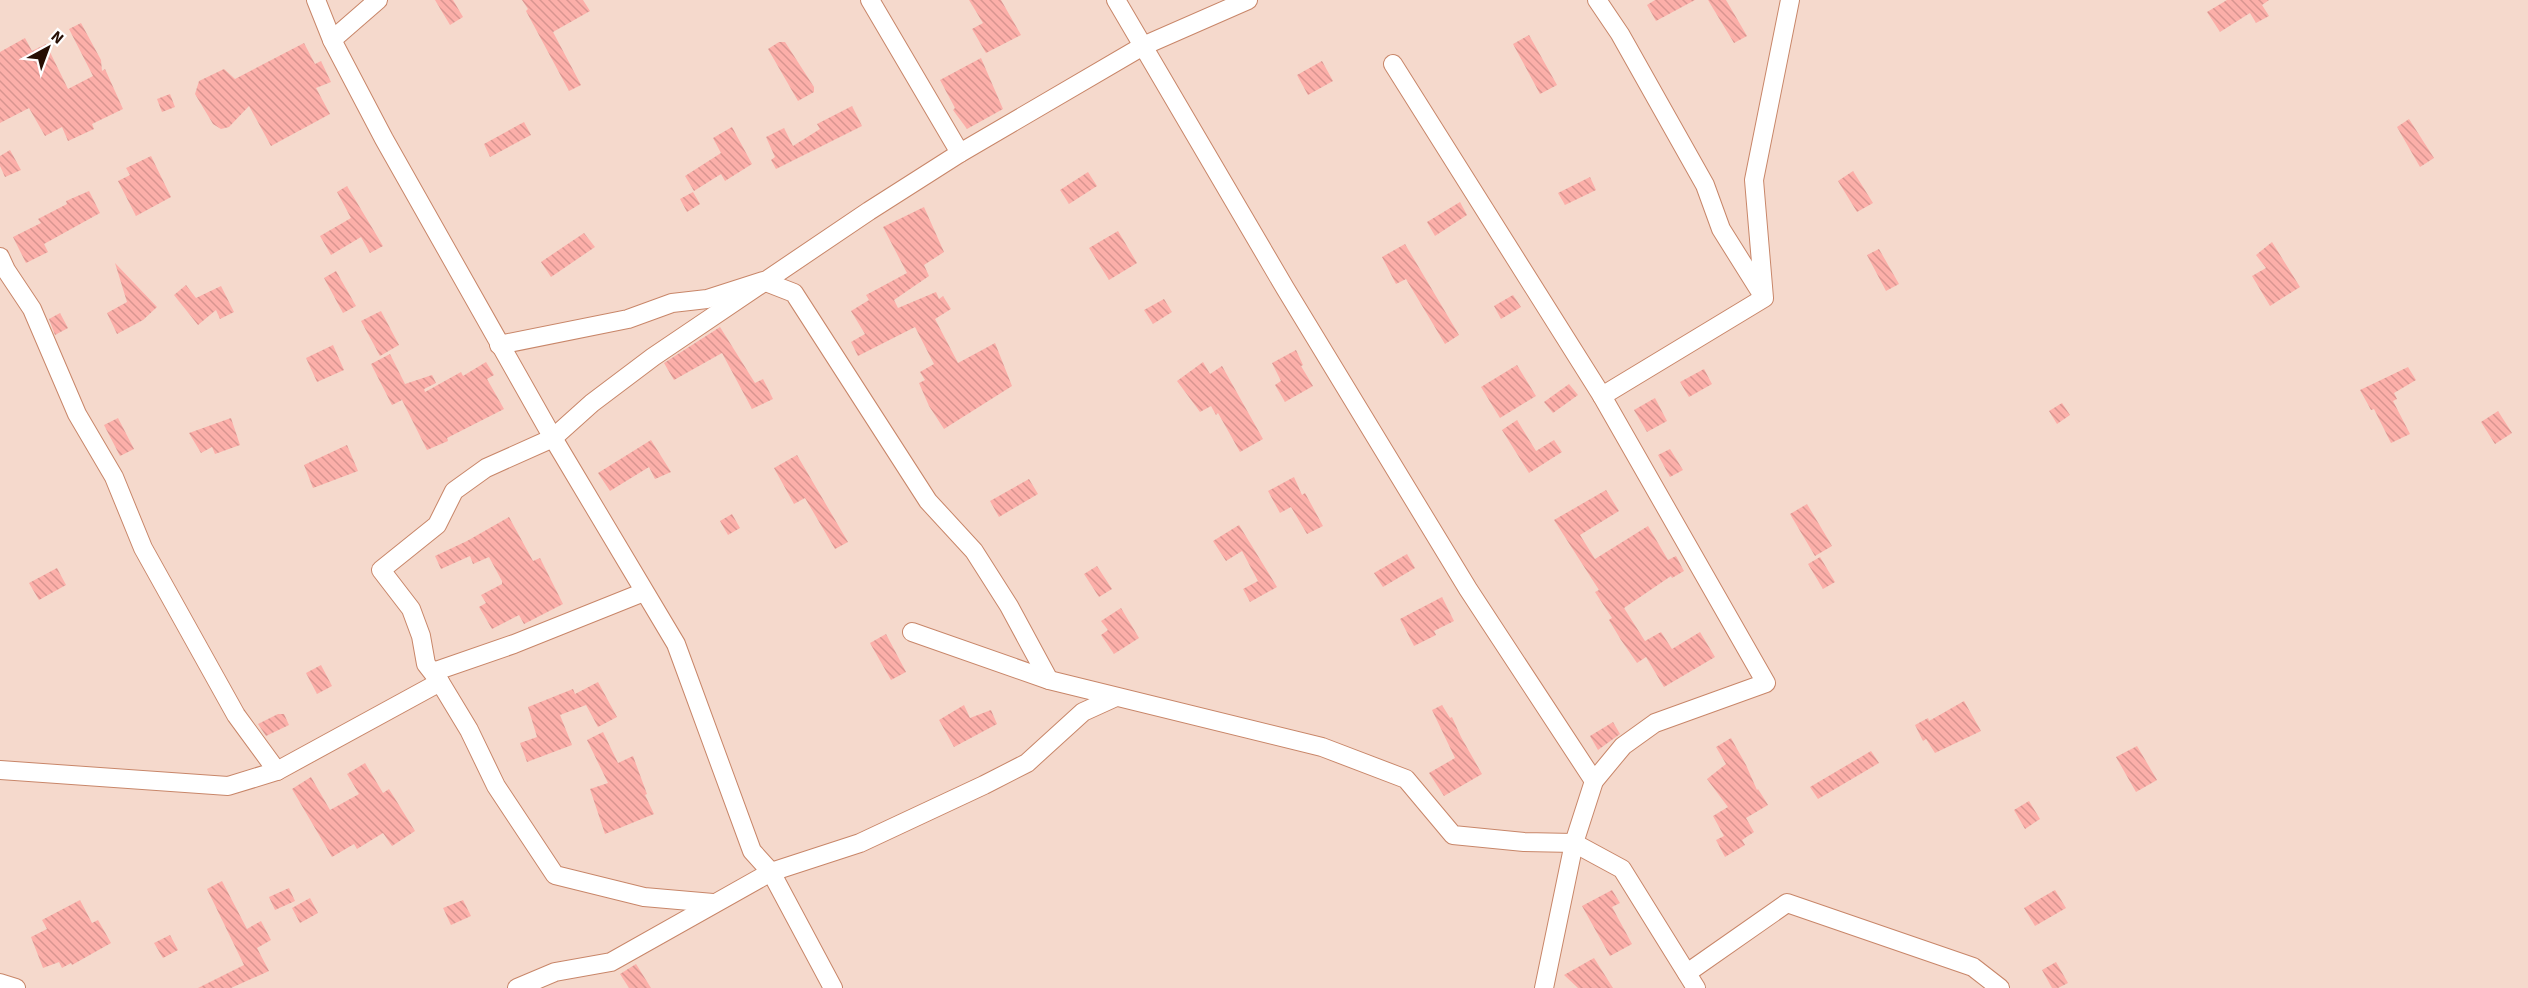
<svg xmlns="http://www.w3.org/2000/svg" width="2528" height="988" viewBox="0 0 2528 988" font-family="'Source Sans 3',sans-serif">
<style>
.building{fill:url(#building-back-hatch)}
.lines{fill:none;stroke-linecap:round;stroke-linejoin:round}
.minor-casing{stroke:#c88669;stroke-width:20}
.minor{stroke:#fff;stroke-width:18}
</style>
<defs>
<pattern id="building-back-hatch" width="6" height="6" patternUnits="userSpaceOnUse" patternTransform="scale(1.5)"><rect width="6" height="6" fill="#fcafa9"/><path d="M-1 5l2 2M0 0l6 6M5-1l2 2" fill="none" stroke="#d89590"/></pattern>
</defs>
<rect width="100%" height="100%" fill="#f5d9cc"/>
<g class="building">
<polygon points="435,0 453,0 463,17 450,25"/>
<polygon points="522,0 583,0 590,11 553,32 581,85 569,91 526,11 528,9"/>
<polygon points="969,0 1001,0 1021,35 986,53 972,29 983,23"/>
<polygon points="1655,0 1695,0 1656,21 1647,5"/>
<polygon points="1708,0 1726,0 1747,36 1734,43"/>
<polygon points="2227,0 2269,0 2262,5 2269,16 2256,23 2250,13 2220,32 2207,12"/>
<polygon points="81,23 101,60 102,71 105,69 123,109 92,124 94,129 68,141 62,127 45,136 29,108 0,123 0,52 25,38 32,51 46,44 68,89 93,76 69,29"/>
<polygon points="1529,35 1557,85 1540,94 1513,44"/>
<polygon points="779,42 785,42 814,87 814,92 798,101 768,49"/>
<polygon points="304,43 315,64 321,61 331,82 316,88 330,114 271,146 249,106 229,127 221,129 213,124 195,94 199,81 224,69 235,79"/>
<polygon points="981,58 1003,109 967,129 953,110 955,108 940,80"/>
<polygon points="1322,61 1333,81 1308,95 1297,75"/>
<polygon points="170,94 175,107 162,112 157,99"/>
<polygon points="852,106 862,126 776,169 771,160 775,157 766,137 784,128 793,146 820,129 817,124"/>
<polygon points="2409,119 2434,158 2420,167 2397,127"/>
<polygon points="524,122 531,135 490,157 484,144"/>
<polygon points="732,127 752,164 725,181 721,174 694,191 685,176 721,153 713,138"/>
<polygon points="10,150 21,170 5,177 0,166 0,156"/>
<polygon points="151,156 171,197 136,216 118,181 130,175 126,168"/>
<polygon points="1853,171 1873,203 1857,212 1838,181"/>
<polygon points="1088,172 1097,186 1069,204 1060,190"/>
<polygon points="1590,177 1596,190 1565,205 1558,193"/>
<polygon points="347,186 383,246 370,253 361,237 331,255 320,236 351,218 337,192"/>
<polygon points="89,191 100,213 44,244 48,252 26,263 13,237 41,223 38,219 67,204 66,201"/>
<polygon points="693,192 700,204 687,212 680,199"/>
<polygon points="1460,202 1467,215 1435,236 1427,222"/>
<polygon points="924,207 944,252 924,265 929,276 894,300 898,308 936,292 939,299 943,296 951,309 935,319 958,363 995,343 1012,386 944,429 929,406 919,383 925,380 920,372 934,364 915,327 858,356 851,342 865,334 851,311 869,300 866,295 907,273 883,227"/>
<polygon points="1118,231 1137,263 1109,280 1089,248"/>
<polygon points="584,233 595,247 551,277 541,262"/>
<polygon points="2272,242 2300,287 2270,306 2252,276 2266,268 2256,255"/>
<polygon points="1405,244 1459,335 1445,344 1406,279 1396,284 1382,257"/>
<polygon points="1879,249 1899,284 1886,291 1867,255"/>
<polygon points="115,263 157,307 143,320 117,334 107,313 127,302"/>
<polygon points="336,271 356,306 343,313 324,278"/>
<polygon points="186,285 196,298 221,286 234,312 220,319 216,310 198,325 174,295"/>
<polygon points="1513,295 1521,307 1501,319 1494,306"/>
<polygon points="1164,299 1172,312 1153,324 1144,310"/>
<polygon points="381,311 399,345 380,356 361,321"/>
<polygon points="60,313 68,328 55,335 49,319"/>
<polygon points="720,327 755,383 763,379 773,399 752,409 722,353 674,380 664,363"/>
<polygon points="333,345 344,370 317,382 306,358"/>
<polygon points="1296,350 1303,365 1301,366 1313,386 1285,402 1275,385 1281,381 1272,363"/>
<polygon points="390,354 405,384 432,375 436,383 424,389 425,392 461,372 463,376 486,362 494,375 487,379 504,409 447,438 448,441 427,450 402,400 392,405 371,364"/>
<polygon points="1203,362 1210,374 1222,366 1263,439 1240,452 1218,413 1216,415 1211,406 1200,412 1177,381"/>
<polygon points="1517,365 1536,396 1500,418 1481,387"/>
<polygon points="2408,367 2416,380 2394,393 2397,399 2393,401 2410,434 2391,443 2374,409 2371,410 2360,390"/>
<polygon points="1704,369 1712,384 1689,397 1680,382"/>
<polygon points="1569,384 1578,395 1553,413 1544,402"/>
<polygon points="1655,398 1667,421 1647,432 1634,410"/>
<polygon points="2062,403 2070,415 2057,424 2049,411"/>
<polygon points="2498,411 2512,433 2495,444 2481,422"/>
<polygon points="118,418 134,449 120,456 104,425"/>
<polygon points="231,418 240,445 215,454 212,447 201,453 189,433"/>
<polygon points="1517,420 1536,451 1554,440 1562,452 1529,473 1502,430"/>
<polygon points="651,440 671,472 655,479 649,467 610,491 598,473"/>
<polygon points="347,445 358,471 313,488 304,465"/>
<polygon points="1670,449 1683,470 1670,477 1658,455"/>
<polygon points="797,455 848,542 835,549 805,498 794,504 774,468"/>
<polygon points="1294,477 1302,495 1305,493 1323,526 1307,534 1291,507 1280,513 1268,491"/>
<polygon points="1029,479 1038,494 999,517 990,501"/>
<polygon points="1606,490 1619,511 1580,535 1595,559 1648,526 1668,560 1676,556 1684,571 1672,578 1671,576 1624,608 1645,641 1661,632 1672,649 1700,632 1715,657 1664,687 1646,657 1637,663 1621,640 1609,620 1612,618 1595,592 1599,590 1554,520"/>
<polygon points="1807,504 1832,546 1815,556 1790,514"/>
<polygon points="732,514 740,528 728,535 720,521"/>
<polygon points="509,517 533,561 540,558 563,604 524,624 519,615 492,629 479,607 486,603 481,595 502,584 502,581 489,557 473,564 470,556 441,569 435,556 467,541"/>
<polygon points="1239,525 1277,587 1250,602 1243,589 1258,581 1242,551 1226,561 1213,541"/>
<polygon points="1407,554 1415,568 1383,587 1374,573"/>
<polygon points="1820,557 1835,582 1823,589 1808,564"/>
<polygon points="1097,566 1112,589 1099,597 1084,574"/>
<polygon points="57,568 66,585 39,600 29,583"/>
<polygon points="1442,597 1454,621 1434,631 1436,635 1414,646 1400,619"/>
<polygon points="1121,608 1139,638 1114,654 1101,635 1108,630 1101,621"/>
<polygon points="886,634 906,672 891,680 870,643"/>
<polygon points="321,665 332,686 317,694 306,673"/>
<polygon points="598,682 617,717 598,727 586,705 560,715 572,745 527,762 520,743 537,737 528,707 573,689 575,694"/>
<polygon points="1964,701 1981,731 1935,753 1926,739 1923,741 1915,725 1928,718 1929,721"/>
<polygon points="964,705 970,718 991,710 997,724 954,747 939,720"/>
<polygon points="1442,705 1450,718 1452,717 1461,737 1482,774 1444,796 1429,773 1455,758 1432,710"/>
<polygon points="278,714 284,714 289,725 266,736 258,724"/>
<polygon points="1613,722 1620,734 1598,750 1590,736"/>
<polygon points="603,732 618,763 633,756 647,794 645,795 654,814 605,834 590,789 608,783 587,740"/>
<polygon points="1731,738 1746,765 1757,790 1758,789 1768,805 1746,818 1754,832 1742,840 1745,845 1725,857 1716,840 1724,836 1713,816 1728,807 1707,779 1726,764 1716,747"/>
<polygon points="2137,746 2157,780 2136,792 2116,757"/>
<polygon points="1871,751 1879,763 1818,799 1810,787"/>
<polygon points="365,763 383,793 389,789 415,831 392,846 383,833 357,849 354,844 332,857 292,789 311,777 330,810 359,794 347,774"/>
<polygon points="2029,801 2040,819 2025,829 2014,810"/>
<polygon points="222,881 247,929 261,921 271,940 257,948 269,971 231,988 198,988 244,965 207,889"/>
<polygon points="289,888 295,901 275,910 269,897"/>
<polygon points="1612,890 1620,903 1612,907 1632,944 1610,956 1582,906"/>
<polygon points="2055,890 2066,908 2035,926 2024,908"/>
<polygon points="310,898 318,913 300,923 292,908"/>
<polygon points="80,900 92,923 98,920 111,943 72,965 71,963 62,968 59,962 43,968 31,937 47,929 42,920"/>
<polygon points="463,900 471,916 451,925 443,908"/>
<polygon points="170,935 178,950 163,958 154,943"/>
<polygon points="1594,958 1613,988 1578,988 1564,975"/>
<polygon points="2056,962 2068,983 2058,988 2052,988 2042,970"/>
<polygon points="636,964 651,988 629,988 620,974"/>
</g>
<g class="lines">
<g class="minor-casing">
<g id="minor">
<polyline points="316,0 332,40 384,139 553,438 676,644 752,851 771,872 833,988"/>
<polyline points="870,0 960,153"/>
<polyline points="1116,0 1285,288 1468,589 1594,781"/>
<polyline points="1597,0 1620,34 1705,185 1721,229 1763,296"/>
<polyline points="332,40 378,0"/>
<polyline points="1393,64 1602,396 1766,683 1655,723 1623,746 1594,781 1574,843 1544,988"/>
<polyline points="0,257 6,270 32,309 77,414 114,477 143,548 236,715 277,771"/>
<polyline points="499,345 628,319 672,303 707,299 763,281 794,293 928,501 974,551 1009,606 1049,680"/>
<polyline points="1602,396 1764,298 1754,180 1790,0"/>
<polyline points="912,632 1049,680 1322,747 1406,779 1453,835 1524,842 1574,843 1622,869 1696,988"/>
<polyline points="433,672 514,644 644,592"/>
<polyline points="440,682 426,664 421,636 411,609 381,570 437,525 454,491 486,468 553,438 592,403 653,357 869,211 960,153 1143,46 1248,0"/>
<polyline points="0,770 228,786 277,771 440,682 469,730 496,786 555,875 644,897 713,903"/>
<polyline points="1687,973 1787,903 1973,967 2000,988"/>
<polyline points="0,983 16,988"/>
<polyline points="517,988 555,972 611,962 771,872 860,843 984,785 1027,763 1083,712 1116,697"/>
</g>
</g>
<use href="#minor" class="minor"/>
</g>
<g transform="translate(48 48) rotate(41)" stroke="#ffffff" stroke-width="4.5" paint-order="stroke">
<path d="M0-4.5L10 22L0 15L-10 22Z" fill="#260e04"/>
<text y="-9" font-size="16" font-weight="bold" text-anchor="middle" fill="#260e04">N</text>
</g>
</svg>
